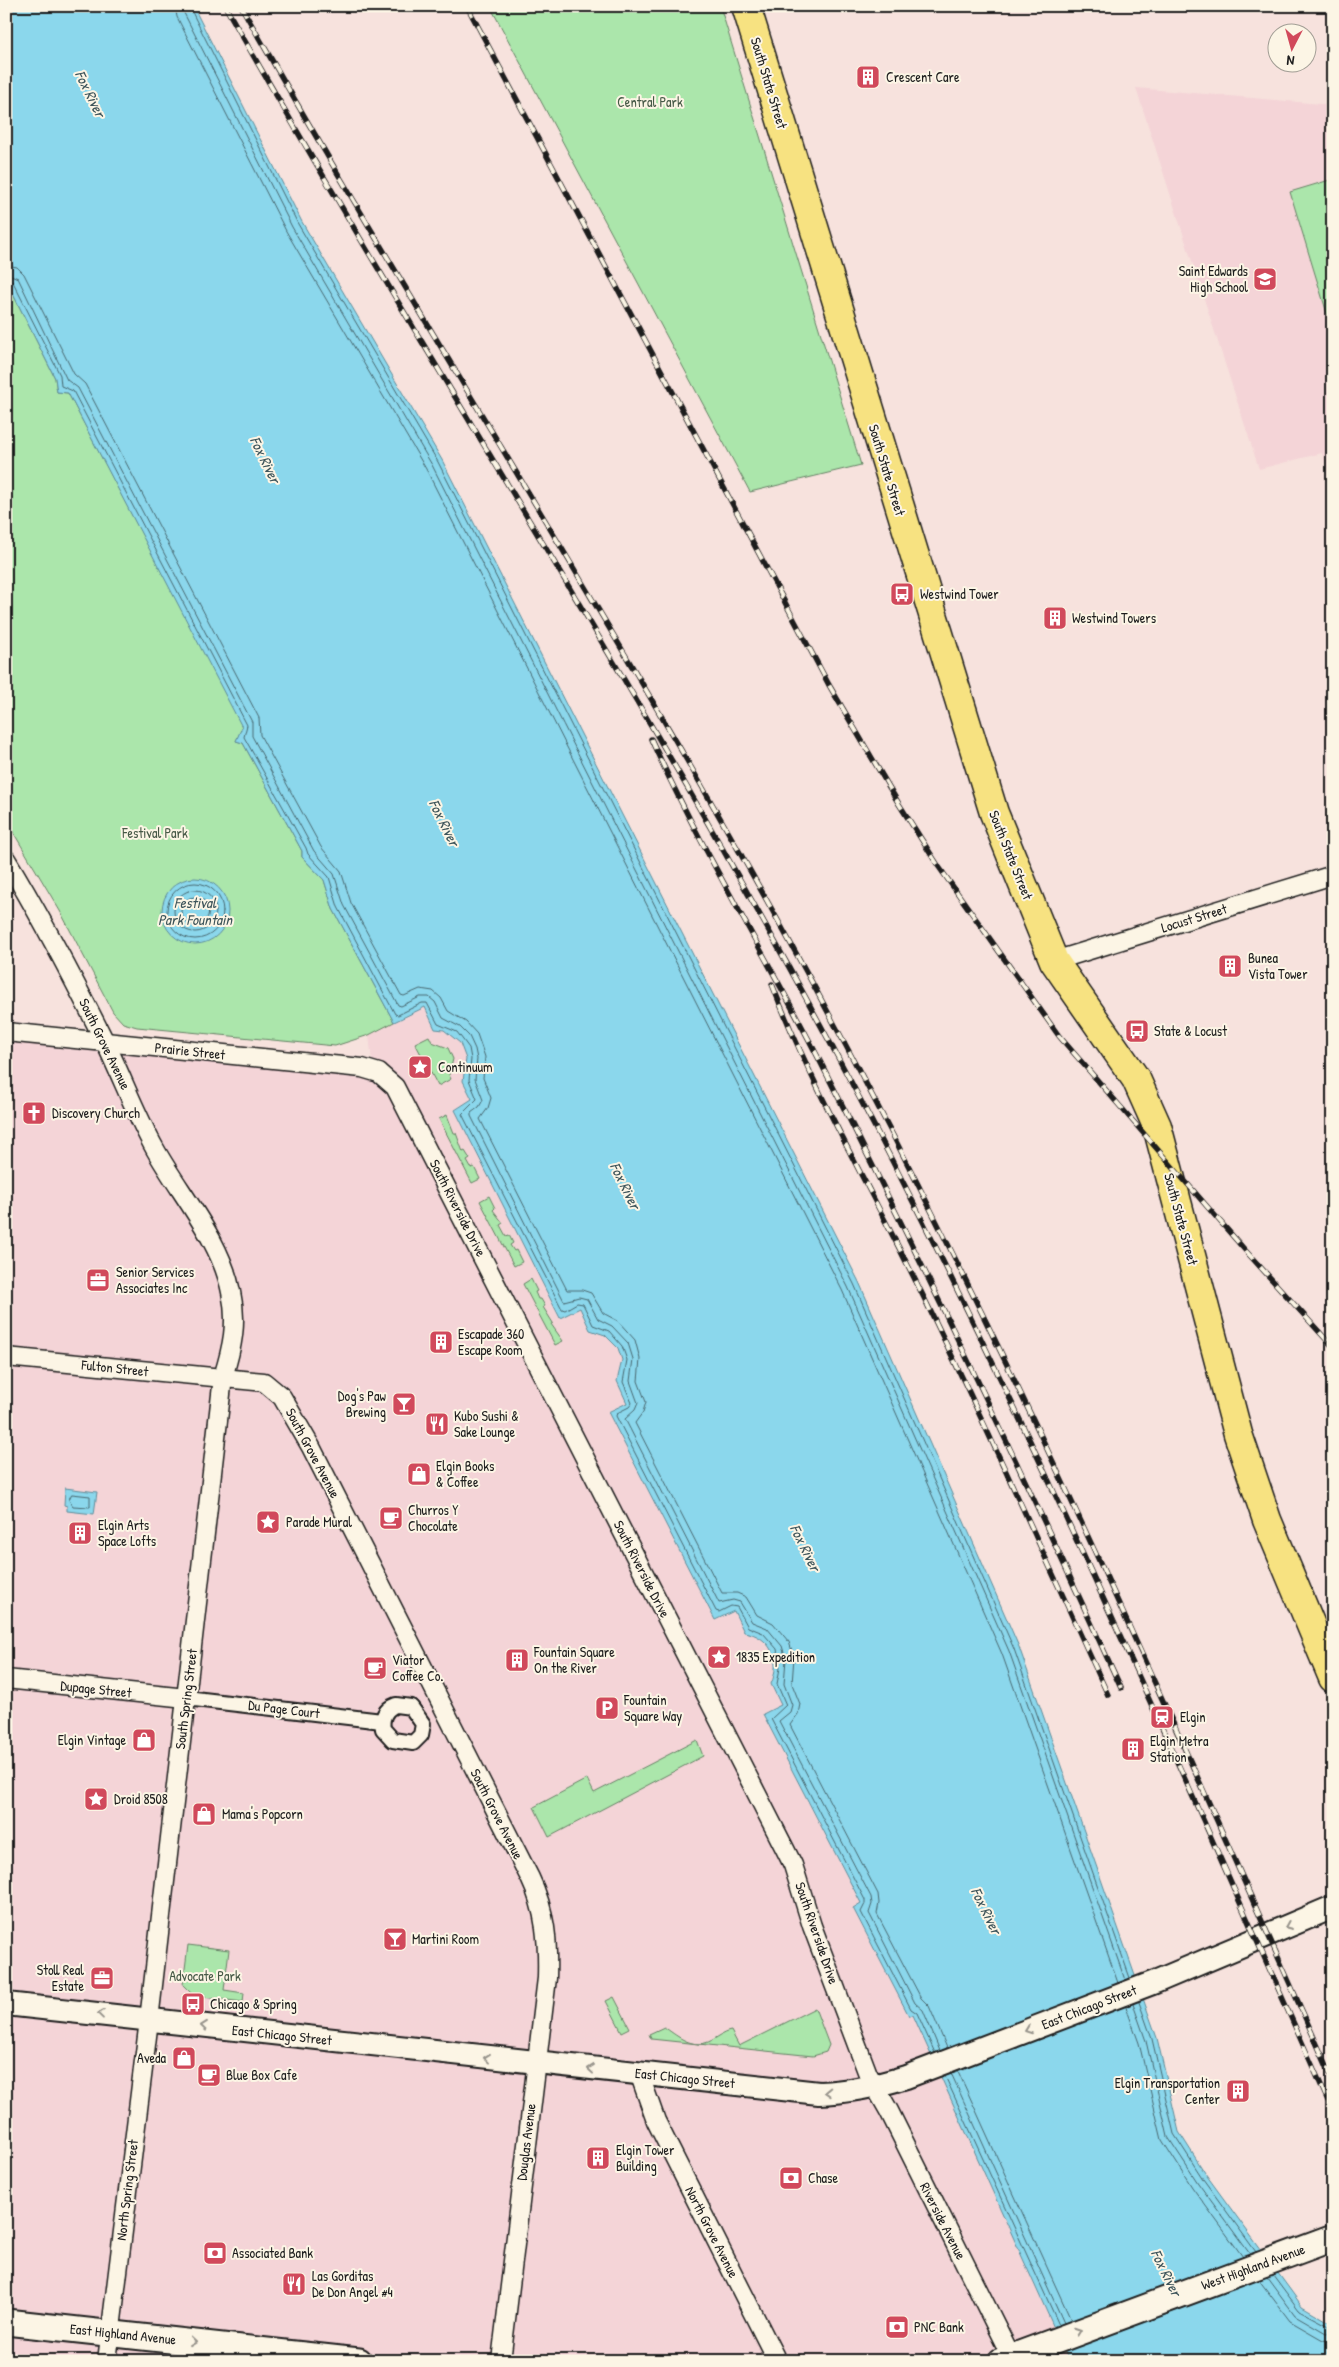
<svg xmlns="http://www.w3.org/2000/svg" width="1339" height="2367" viewBox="0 0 1339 2367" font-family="'Patrick Hand',sans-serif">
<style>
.built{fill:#f4d4d7}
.green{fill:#abe6ab;stroke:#648164}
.water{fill:#8bd7ec;stroke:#5f8c99}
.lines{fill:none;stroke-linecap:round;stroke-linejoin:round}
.shore{stroke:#48676f;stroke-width:1}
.pedestrian-casing{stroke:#1c1c1c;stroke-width:18}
.minor-casing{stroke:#1c1c1c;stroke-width:21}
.tertiary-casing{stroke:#1c1c1c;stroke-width:26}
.secondary-casing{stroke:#1c1c1c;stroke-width:29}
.primary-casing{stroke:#1c1c1c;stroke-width:31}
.pedestrian{stroke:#fcf5e5;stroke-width:14}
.minor{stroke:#fcf5e5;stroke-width:18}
.tertiary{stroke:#fcf5e5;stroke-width:22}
.secondary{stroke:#fcf5e5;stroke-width:25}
.primary{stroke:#f7e281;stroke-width:28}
.rail-casing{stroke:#1c1c1c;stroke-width:5.5}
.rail{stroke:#fcf5e5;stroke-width:4;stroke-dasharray:11;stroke-linecap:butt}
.oneway{stroke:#97938b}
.labels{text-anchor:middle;stroke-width:4;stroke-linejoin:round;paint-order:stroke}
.poi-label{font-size:14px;fill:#1c1c1c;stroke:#fcf5e5;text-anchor:start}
.street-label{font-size:14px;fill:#1c1c1c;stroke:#fcf5e5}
.park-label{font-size:14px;fill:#475947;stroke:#fcf5e5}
.water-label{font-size:15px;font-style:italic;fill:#3d545a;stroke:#fcf5e5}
</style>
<rect width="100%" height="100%" fill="#f7e2dd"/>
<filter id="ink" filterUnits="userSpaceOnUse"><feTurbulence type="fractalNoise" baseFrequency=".02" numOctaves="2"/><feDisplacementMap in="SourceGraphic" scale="10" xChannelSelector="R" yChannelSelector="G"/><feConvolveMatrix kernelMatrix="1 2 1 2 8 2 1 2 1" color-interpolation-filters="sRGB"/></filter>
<g filter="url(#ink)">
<g class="built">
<polygon points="1136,88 1333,105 1333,488 1322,453 1259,469"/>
<polygon points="425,1007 435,1029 444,1030 454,1036 464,1051 466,1059 463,1081 472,1099 455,1110 560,1318 580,1308 590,1330 605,1335 618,1348 622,1360 617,1381 627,1403 608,1412 715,1620 734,1611 744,1632 760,1637 772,1651 775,1669 771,1684 782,1705 763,1715 861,1903 854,1909 909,2016 913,2014 1069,2361 6,2361 6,1030 373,1070 369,1035"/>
</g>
<g class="green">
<polygon points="490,6 720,6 861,465 750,492"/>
<polygon points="1333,179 1333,333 1290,192"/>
<polygon points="6,280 55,378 57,392 68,393 243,727 236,741 243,743 302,851 302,857 324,880 333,909 394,1022 369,1035 335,1046 137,1027 123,1023 113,1012 60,911 6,820"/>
<polygon points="429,1036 432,1042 448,1048 453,1059 449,1075 451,1079 438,1086 415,1043"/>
<polygon points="447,1115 454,1133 456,1133 463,1152 465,1151 470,1159 467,1161 471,1168 474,1167 480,1179 472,1183 439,1119"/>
<polygon points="489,1196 495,1208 493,1210 503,1223 500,1225 506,1236 509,1235 513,1243 510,1245 514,1251 516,1250 522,1262 514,1266 480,1201"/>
<polygon points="531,1279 537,1291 535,1292 538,1299 541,1299 545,1306 543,1307 553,1323 551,1324 563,1341 555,1345 523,1284"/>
<polygon points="697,1740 703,1756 549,1837 534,1807 587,1779 594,1793"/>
<polygon points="188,1945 229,1950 224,1990 244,1993 243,2002 194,1996 183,1985"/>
<polygon points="614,1997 630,2028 622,2032 606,2001"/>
<path d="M815,2008L829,2045L826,2052L813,2056L651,2039L649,2034L664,2027C676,2035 689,2047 705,2043C714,2041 722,2032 731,2031L739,2046Z"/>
</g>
<g class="water">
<path d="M6,6H193L302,222L442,460L859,1282L1019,1647L1157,2038L1179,2132L1207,2176L1302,2306L1333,2324V2361H1069L913,2015L909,2016L853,1908L861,1903L763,1714L781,1705L771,1684C782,1660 770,1636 744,1632L734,1611L715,1620L608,1412L627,1403L617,1381L622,1360L618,1348L605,1335L590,1330L580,1308L560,1318L455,1110L472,1099L463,1081L466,1059L460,1043L444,1030L435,1029L425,1007L394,1022L333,909L324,880L302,857V851L243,743L236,741L242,727L68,393L57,392L55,378L6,280Z"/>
<circle cx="195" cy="911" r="33"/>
<polygon points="65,1488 97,1492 94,1514 67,1511 67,1506 64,1505"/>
</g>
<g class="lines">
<g class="shore">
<polyline points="175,6 177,17 286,231 426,469 842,1290 1002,1654 1118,1983"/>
<polyline points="183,6 184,13 292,227 432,465 848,1287 1009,1651 1125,1980"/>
<polyline points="189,6 298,224 438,462 854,1284 1014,1649 1130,1978"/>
<polyline points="6,265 17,267 24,274 74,374 85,384 259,718 260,735 321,847 341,871 351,903 401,995 404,996 420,989 433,991 441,998 448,1011 466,1022 477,1034 485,1057 483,1078 491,1098 488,1108 480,1119 567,1290 582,1290 591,1293 603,1313 618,1321 635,1340 640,1359 638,1381 646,1402 643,1412 635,1423 722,1593 737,1593 746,1597 757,1615 773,1623 789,1642 794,1657 792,1684 800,1704 798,1714 790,1725 878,1894 879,1903 877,1914 921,1998 929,2006 947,2048"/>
<polyline points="6,273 18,278 67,380 78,388 252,722 252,736 314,851 334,874 344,905 398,1005 401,1006 420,997 429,997 435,1002 443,1018 460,1027 469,1036 475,1049 477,1059 475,1079 483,1100 479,1107 471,1113 471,1116 564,1301 579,1297 587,1299 598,1319 612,1326 628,1343 633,1359 630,1381 638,1403 635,1410 625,1419 719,1603 733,1600 740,1602 752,1622 767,1628 782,1646 786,1659 784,1684 792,1705 790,1712 779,1721 871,1897 872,1904 869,1913 915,2003 923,2010 940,2051"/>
<polyline points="6,279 13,282 60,375 61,386 73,391 247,725 244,737 306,848 308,854 329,877 338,907 395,1014 398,1015 422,1003 427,1003 438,1024 457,1032 469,1048 471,1059 469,1080 477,1099 462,1114 562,1309 565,1310 577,1303 583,1304 593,1325 609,1331 622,1346 627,1360 623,1382 632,1403 629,1407 617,1413 616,1416 716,1611 719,1612 731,1606 737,1607 748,1627 763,1633 777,1649 780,1668 777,1684 786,1705 771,1719 865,1900 865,1904 861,1912 911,2009 917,2013 935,2053"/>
<circle cx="195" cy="911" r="28"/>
<circle cx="195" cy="911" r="21"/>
<circle cx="195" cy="911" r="14"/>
<polygon points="72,1494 90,1496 90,1507 73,1506 69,1500"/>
<polyline points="1139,2002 1152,2039 1174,2134 1203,2179 1256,2252"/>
<polyline points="1133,2004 1146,2041 1168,2137 1198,2183 1250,2254"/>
<polyline points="1126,2007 1139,2043 1162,2140 1192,2187 1243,2257"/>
<polyline points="958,2071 1071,2320"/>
<polyline points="951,2073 1064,2323"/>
<polyline points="945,2076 1059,2325"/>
<polyline points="1273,2275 1299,2310 1333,2328"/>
<polyline points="1267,2277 1295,2315 1326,2333 1333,2334"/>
<polyline points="1259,2280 1290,2321 1323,2340 1333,2342"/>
</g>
<g class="pedestrian-casing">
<g id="pedestrian">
<polyline points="186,1698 382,1721"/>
<path d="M396,1705L411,1707L423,1724L421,1735L413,1743L393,1740L383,1729C381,1718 385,1709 396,1705Z"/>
</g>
</g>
<g class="minor-casing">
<g id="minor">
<path d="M6,859C42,918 74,980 105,1042C122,1077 136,1115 155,1149C180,1194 221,1240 231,1292C238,1323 232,1348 223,1377L149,2020L107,2361"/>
<polyline points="1054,961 1333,875"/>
<polyline points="6,1032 362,1068 379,1073 395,1087 784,1847 793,1865 812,1926 868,2074 889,2111 1011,2356"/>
<path d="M6,1357L264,1382L282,1397L311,1447L530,1878C546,1911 548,1942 547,1978L501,2361"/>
<polyline points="6,1679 186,1698"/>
<polyline points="639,2073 656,2121 777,2361"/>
</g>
</g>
<g class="tertiary-casing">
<path id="tertiary" d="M6,2004L819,2093C850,2092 877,2086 906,2077L1155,1982L1333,1907"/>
</g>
<g class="secondary-casing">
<g id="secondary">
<polyline points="6,2322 359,2361"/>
<polyline points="1001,2361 1333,2238"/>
</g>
</g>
<g class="primary-casing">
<polyline id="primary" points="746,6 994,813 1054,961 1136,1079 1157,1126 1238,1434 1267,1520 1333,1678"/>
</g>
<use href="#pedestrian" class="pedestrian"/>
<use href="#minor" class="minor"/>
<use href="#tertiary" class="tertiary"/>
<use href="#secondary" class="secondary"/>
<use href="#primary" class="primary"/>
<g class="rail-casing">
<g id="rail">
<path d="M225,6C424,357 644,695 834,1050C1019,1395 1174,1755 1333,2112"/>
<path d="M241,6C433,345 645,671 829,1014C1016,1361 1172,1721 1333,2080"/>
<polyline points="467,6 829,685 899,804 939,867 1059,1036 1244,1249 1333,1347"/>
<path d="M651,739C702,852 768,958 824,1069C928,1273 1026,1480 1121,1688"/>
<path d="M772,984C815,1095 877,1200 929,1308C991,1436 1049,1566 1108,1695"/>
</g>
</g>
<use href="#rail" class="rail"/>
</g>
<defs><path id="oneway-chevron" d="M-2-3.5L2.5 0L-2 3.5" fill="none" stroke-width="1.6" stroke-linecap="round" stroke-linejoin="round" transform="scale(1.25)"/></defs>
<g class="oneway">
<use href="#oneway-chevron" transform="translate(1288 1926) rotate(157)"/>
<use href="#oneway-chevron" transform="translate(101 2014) rotate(-173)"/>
<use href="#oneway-chevron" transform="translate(204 2026) rotate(-174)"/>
<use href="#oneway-chevron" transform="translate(1028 2030) rotate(159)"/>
<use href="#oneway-chevron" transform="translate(487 2058) rotate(-174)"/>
<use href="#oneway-chevron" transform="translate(591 2069) rotate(-174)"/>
<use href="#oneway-chevron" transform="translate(828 2092) rotate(178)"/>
<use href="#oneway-chevron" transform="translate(1078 2331) rotate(-20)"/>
<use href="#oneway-chevron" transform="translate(193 2342) rotate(6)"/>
</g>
</g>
<defs>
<g id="building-square" transform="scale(1.25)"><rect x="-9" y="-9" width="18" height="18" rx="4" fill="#d1495b" stroke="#fcf5e5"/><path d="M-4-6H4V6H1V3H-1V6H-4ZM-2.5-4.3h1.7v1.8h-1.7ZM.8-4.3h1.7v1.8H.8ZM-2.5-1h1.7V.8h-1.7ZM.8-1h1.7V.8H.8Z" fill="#fff"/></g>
<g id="school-square" transform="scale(1.25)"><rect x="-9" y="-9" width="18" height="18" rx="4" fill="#d1495b" stroke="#fcf5e5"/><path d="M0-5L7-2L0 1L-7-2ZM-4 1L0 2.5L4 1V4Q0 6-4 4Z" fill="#fff"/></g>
<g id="bus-square" transform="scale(1.25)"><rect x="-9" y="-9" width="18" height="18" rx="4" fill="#d1495b" stroke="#fcf5e5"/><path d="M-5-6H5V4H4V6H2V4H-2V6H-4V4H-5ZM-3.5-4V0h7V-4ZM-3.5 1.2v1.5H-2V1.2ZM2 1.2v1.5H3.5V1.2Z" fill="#fff"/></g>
<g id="sight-square" transform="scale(1.25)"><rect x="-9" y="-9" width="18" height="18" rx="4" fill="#d1495b" stroke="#fcf5e5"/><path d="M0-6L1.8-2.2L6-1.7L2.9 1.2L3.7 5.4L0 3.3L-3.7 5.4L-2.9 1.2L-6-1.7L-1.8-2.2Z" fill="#fff"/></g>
<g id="church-square" transform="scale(1.25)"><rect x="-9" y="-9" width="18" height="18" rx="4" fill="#d1495b" stroke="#fcf5e5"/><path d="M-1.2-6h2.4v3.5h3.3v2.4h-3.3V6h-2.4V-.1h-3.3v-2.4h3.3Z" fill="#fff"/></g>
<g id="office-square" transform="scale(1.25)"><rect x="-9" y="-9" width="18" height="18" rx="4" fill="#d1495b" stroke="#fcf5e5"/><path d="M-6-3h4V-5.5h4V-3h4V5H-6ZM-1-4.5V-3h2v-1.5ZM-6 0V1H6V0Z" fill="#fff"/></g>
<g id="bar-square" transform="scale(1.25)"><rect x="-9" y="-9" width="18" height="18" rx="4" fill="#d1495b" stroke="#fcf5e5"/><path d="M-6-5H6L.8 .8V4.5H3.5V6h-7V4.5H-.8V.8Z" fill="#fff"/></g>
<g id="restaurant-square" transform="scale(1.25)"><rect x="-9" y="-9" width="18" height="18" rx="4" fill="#d1495b" stroke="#fcf5e5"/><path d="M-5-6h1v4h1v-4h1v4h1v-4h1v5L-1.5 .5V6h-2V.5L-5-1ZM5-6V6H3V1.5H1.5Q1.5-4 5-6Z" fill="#fff"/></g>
<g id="shop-square" transform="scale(1.25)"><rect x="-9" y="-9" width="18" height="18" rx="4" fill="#d1495b" stroke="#fcf5e5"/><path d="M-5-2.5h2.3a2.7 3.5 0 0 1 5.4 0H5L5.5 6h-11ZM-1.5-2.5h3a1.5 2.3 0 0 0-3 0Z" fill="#fff"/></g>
<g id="cafe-square" transform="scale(1.25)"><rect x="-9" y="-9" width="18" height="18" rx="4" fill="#d1495b" stroke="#fcf5e5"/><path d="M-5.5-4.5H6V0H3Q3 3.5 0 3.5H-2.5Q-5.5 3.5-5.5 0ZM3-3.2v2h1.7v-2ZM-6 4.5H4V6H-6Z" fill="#fff"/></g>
<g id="parking-square" transform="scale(1.25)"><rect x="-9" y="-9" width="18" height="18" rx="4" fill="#d1495b" stroke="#fcf5e5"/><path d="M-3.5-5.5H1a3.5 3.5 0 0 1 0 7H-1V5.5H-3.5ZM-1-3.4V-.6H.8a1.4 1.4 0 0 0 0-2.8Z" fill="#fff"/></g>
<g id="station-square" transform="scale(1.25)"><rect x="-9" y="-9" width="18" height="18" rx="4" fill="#d1495b" stroke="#fcf5e5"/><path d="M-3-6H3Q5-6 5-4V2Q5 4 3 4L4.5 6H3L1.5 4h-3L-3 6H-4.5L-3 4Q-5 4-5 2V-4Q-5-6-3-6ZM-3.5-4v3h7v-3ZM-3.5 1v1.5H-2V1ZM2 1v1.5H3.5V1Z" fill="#fff"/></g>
<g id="bank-square" transform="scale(1.25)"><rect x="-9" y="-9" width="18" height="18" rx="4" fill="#d1495b" stroke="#fcf5e5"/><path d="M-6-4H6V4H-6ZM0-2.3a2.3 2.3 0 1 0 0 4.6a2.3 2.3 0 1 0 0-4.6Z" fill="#fff"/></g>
</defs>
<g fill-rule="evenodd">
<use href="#building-square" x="868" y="77"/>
<use href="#school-square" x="1265" y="279"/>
<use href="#bus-square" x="902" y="594"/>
<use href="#building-square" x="1055" y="618"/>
<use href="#building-square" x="1230" y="966"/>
<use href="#bus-square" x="1137" y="1031"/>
<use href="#sight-square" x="420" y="1067"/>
<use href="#church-square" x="34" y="1113"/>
<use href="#office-square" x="98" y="1280"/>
<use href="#building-square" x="441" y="1342"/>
<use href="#bar-square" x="404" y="1404"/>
<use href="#restaurant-square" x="437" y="1424"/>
<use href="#shop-square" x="419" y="1474"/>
<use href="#cafe-square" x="391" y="1518"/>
<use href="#sight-square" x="268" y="1522"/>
<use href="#building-square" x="80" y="1533"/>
<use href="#sight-square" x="719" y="1657"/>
<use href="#building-square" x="517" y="1660"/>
<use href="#cafe-square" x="375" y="1668"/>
<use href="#parking-square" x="607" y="1708"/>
<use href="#station-square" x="1162" y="1717"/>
<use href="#shop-square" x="144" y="1740"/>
<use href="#building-square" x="1133" y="1749"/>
<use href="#sight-square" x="96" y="1799"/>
<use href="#shop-square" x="204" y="1814"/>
<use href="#bar-square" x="395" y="1939"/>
<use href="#office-square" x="102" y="1978"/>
<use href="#bus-square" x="193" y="2004"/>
<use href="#shop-square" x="184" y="2058"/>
<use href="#cafe-square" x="209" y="2075"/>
<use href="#building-square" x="1238" y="2091"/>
<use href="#building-square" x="598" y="2158"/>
<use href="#bank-square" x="791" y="2178"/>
<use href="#bank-square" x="215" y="2253"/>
<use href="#restaurant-square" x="294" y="2284"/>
<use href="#bank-square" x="897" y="2327"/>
</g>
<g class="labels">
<g class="poi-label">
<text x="886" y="82">Crescent Care</text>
<text x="1248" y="276" text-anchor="end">Saint Edwards<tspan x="1248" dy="16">High School</tspan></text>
<text x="920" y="599">Westwind Tower</text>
<text x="1072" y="623">Westwind Towers</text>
<text x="1248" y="963">Bunea<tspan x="1248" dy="16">Vista Tower</tspan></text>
<text x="1154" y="1036">State &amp; Locust</text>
<text x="438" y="1072">Continuum</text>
<text x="52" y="1118">Discovery Church</text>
<text x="116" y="1277">Senior Services<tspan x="116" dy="16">Associates Inc</tspan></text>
<text x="458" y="1339">Escapade 360<tspan x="458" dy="16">Escape Room</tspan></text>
<text x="386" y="1401" text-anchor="end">Dog's Paw<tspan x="386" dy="16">Brewing</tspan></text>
<text x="454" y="1421">Kubo Sushi &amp;<tspan x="454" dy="16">Sake Lounge</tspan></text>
<text x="436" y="1471">Elgin Books<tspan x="436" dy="16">&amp; Coffee</tspan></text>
<text x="408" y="1515">Churros Y<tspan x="408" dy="16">Chocolate</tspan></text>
<text x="286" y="1527">Parade Mural</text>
<text x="98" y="1530">Elgin Arts<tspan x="98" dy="16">Space Lofts</tspan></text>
<text x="534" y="1657">Fountain Square<tspan x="534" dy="16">On the River</tspan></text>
<text x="736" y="1662">1835 Expedition</text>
<text x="392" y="1665">Viator<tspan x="392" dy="16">Coffee Co.</tspan></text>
<text x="624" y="1705">Fountain<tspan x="624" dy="16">Square Way</tspan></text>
<text x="1180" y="1722">Elgin</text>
<text x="126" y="1745" text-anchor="end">Elgin Vintage</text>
<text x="1150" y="1746">Elgin Metra<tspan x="1150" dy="16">Station</tspan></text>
<text x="114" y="1804">Droid 8508</text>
<text x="222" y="1819">Mama's Popcorn</text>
<text x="412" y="1944">Martini Room</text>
<text x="84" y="1975" text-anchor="end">Stoll Real<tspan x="84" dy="16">Estate</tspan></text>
<text x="210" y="2009">Chicago &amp; Spring</text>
<text x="166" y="2063" text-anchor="end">Aveda</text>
<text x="226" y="2080">Blue Box Cafe</text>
<text x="1220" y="2088" text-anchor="end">Elgin Transportation<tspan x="1220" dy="16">Center</tspan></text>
<text x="616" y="2155">Elgin Tower<tspan x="616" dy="16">Building</tspan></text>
<text x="808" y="2183">Chase</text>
<text x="232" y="2258">Associated Bank</text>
<text x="312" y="2281">Las Gorditas<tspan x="312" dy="16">De Don Angel #4</tspan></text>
<text x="914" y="2332">PNC Bank</text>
</g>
<g class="street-label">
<text transform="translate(769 83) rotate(73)" y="5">South State Street</text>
<text transform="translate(887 470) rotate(73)" y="5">South State Street</text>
<text transform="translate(1011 855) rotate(68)" y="5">South State Street</text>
<text transform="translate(1194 918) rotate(-17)" y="5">Locust Street</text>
<text transform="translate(105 1044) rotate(64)" y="5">South Grove Avenue</text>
<text transform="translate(190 1051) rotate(6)" y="5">Prairie Street</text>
<text transform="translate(458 1208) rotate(63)" y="5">South Riverside Drive</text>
<text transform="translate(1181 1219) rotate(75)" y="5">South State Street</text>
<text transform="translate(115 1368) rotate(6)" y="5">Fulton Street</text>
<text transform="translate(313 1453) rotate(62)" y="5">South Grove Avenue</text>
<text transform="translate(642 1569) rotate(63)" y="5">South Riverside Drive</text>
<text transform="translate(96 1689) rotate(6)" y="5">Dupage Street</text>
<text transform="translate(186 1699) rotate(-83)" y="5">South Spring Street</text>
<text transform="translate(284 1709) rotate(7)" y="5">Du Page Court</text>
<text transform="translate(497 1814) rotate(63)" y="5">South Grove Avenue</text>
<text transform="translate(817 1933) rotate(71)" y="5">South Riverside Drive</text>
<text transform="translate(1089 2007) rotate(-21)" y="5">East Chicago Street</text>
<text transform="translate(282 2035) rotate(6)" y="5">East Chicago Street</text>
<text transform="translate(685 2078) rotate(6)" y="5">East Chicago Street</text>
<text transform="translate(526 2142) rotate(-83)" y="5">Douglas Avenue</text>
<text transform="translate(127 2190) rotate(-83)" y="5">North Spring Street</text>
<text transform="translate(943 2221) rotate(63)" y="5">Riverside Avenue</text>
<text transform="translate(712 2232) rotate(63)" y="5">North Grove Avenue</text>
<text transform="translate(1253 2267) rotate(-20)" y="5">West Highland Avenue</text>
<text transform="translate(123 2334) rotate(6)" y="5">East Highland Avenue</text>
</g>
<g class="park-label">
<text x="650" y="107">Central Park</text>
<text x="155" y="838">Festival Park</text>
<text x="205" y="1981">Advocate Park</text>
</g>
<g class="water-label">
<text transform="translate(90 94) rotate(64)" y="5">Fox River</text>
<text transform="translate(265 460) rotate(64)" y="5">Fox River</text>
<text transform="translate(444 823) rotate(64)" y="5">Fox River</text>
<text x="195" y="908">Festival<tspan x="195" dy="17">Park Fountain</tspan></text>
<text transform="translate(625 1186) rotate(64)" y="5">Fox River</text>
<text transform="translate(805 1548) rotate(64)" y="5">Fox River</text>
<text transform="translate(986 1911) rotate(64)" y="5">Fox River</text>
<text transform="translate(1166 2273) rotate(64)" y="5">Fox River</text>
</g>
</g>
<rect width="1339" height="2367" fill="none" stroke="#fcf5e5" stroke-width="25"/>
<rect x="12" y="12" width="1314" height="2342" fill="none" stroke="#1c1c1c" stroke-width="2" filter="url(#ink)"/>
<g transform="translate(1292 48) rotate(186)"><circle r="24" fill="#fcf5e5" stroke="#a29e95"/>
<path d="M0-4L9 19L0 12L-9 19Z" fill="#d1495b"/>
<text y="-8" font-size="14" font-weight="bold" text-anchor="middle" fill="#1c1c1c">N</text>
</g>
</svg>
